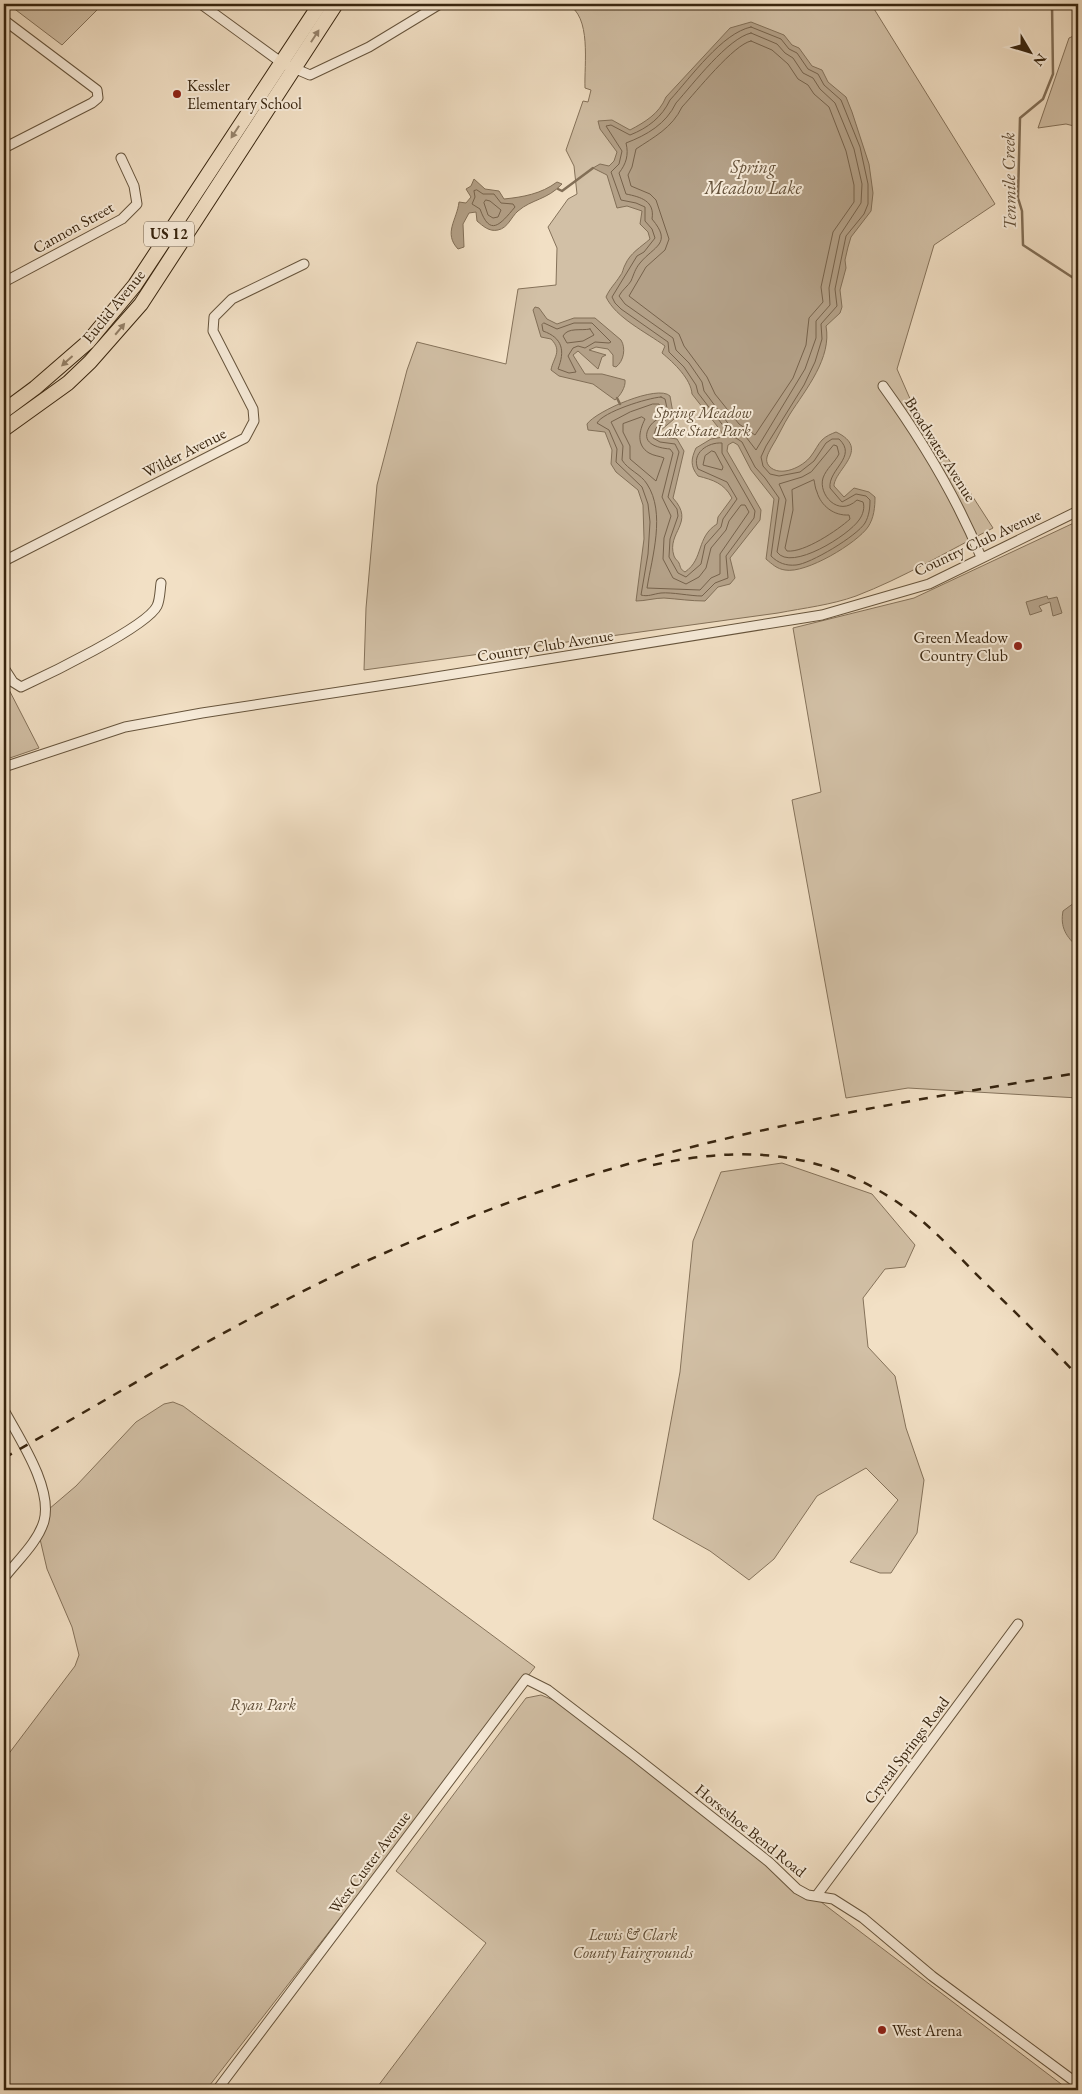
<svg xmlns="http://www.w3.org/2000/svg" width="1082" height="2094" viewBox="0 0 1082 2094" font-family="'EB Garamond',serif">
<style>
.green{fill:#d2c0a6;stroke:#85725a}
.water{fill:#b3a087;stroke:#826f57}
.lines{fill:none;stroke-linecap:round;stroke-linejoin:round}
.shore{stroke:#76624b;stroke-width:1}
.stream{stroke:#826f57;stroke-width:2.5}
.minor-casing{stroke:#66543c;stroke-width:11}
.highway-casing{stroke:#38250f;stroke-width:16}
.minor{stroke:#f7ebd9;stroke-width:9}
.highway{stroke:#f2e0c5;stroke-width:14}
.rail{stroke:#38250f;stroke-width:2.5;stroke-dasharray:9 9;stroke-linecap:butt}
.oneway{fill:#95826a}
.poi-dot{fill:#8f2418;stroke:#f7ebd9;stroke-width:2}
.labels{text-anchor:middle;stroke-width:4;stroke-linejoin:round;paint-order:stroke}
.shield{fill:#f7ebd9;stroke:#71604c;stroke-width:1}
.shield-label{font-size:15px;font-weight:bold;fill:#38250f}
.poi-label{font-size:16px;fill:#38250f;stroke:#f7ebd9;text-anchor:start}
.street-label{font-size:16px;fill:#38250f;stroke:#f7ebd9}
.park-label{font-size:16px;font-style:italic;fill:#5e4c35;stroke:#f7ebd9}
.water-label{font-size:18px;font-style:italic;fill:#635039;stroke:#f7ebd9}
</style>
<rect width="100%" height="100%" fill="#f2e0c5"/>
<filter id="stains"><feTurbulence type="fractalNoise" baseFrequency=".004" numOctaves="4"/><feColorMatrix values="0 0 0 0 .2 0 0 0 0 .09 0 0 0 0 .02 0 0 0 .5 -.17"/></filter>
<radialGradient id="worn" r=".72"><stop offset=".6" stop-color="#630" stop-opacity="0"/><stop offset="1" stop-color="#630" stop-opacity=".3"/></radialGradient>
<g class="green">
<polygon points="8,4 103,4 62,45"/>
<path d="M567,4H871L995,204L934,245L897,369L911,401L993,528C948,551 903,578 856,596C831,605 804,608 778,613L364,670L366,608L377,485L407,370L417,342L506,364L518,289L556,285L557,248L548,227L568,199L577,194L574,166L566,150L583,101L588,102L591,90L585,88C584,64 592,16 567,4Z"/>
<polygon points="1078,34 1078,127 1066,124 1038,128 1069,38"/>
<polygon points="1078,521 1078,1098 908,1088 846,1098 792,800 821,792 793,628 914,598"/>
<polygon points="4,680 39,748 4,760"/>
<polygon points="782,1163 872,1194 915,1245 905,1267 885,1269 863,1298 868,1347 895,1376 906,1428 924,1480 917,1533 891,1573 880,1573 850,1562 898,1500 866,1468 817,1496 774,1559 749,1580 710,1551 653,1519 680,1372 693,1241 721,1172"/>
<polygon points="173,1402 183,1406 535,1667 206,2090 4,2090 4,1760 75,1666 79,1655 72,1627 47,1569 40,1539 49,1509 76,1486 136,1422 164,1404"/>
<polygon points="541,1695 556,1701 1069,2090 375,2090 486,1943 396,1871 526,1698"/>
</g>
<g class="water">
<path d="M751,22L784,35L792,45L799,48L812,66L822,70L828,82L846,97L852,112L869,164L873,193L871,211L851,237L848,247L845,260L846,268L840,290L842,307L840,313L826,326C832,358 806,389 790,414C783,425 778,437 771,448C768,454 764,460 769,466C780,478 803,467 811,456C815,451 818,444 822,440C826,436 831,434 836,432C872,449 834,470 834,486L844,497L854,488L869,492L875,497C875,507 874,518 868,527C857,543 806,574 785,570C777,569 772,564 766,559L774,499L751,470L738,445L733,442L728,445L727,451L761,510L760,520L730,558L735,578L730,584L718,587L705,601C691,601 678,599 664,598C655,598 645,601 636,601L644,539L643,505L638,490L616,472L611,464L612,450L605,432L588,430L587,424C596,411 658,384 670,396L674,419L660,431L658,436L677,439L684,451L673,498C696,523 666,532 674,556C675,559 678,561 679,563C681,568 680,569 685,572C704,559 696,537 717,524L718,517L732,498C724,483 713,480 698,476C690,466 691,459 696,448L711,439L723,437L721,431L692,394C691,379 674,363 662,353L665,346C646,332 616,318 606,297C610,288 615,284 620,276C623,273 623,268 625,265C630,253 641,247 650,239L648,232L640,224L642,211L627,206L617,208L607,175L593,168L600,164L609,166L614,161L617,152L600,129L598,121L612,120L630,130C645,122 659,114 666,97L730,28Z"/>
<path d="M474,179L485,189L499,191L504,199C523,197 541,194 557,182L562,184C547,200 532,199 518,211C511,217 508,228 498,230C489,232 483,226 477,221L476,212L469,213L463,224L464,247L458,249C443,233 457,220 459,202L466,203L471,197L466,189L471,186Z"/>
<path d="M535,307L539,308L547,319L557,324L574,318H595L621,340C626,348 624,361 616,367L613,366V355L608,349L596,347L589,350L606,355L602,357L598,369L578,351L573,355L585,374H602L625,380C626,387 620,396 615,400L593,384L559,376L551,370C553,358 563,351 551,339L541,337L533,310Z"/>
<polygon points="1047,596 1048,599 1057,597 1062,613 1053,616 1050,602 1039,606 1042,611 1030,615 1026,602"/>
<path d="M1078,900V947C1066,937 1060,927 1063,911Z"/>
</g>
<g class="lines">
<g class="shore">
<path d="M751,27L781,39L789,49L797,53L808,69L818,74L824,85L841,100L860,147L868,184V204L864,214L846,236L835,289L837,306L821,324L822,339L815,362L804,385L766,446L761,457L763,466L770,474L779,476L800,472L814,461L826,443L832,439H839C858,457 828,469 830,488L842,502L856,494L866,496L870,500C870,508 869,516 865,523C857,536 810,564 796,565C786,566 778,563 771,556L779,498L765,478L755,467L742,442L736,438L728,436L725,428L698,393L696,385L684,367L669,352L668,342L621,309L615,303L612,297L637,256L644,252L655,238L652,229L645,221V207L636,203L621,200L611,172L619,164L622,151L606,126L611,125L630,135C648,128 662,117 670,100C691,77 722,33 751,27Z"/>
<path d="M751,33L777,44L785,53L793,58L803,73L813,78L820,89L835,103L854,149L862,184L861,203L840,235L829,288L830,305L816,321V338L805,369L756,450L746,437L733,430L704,391L702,382L689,363L676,350L673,338L625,304L619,296C622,290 628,286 631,281C634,274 635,269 640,263C654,246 673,244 652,219C655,201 641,197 626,194L619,173C626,164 629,155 626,143C647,135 666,124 676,103C693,84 728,38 751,33Z"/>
<path d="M751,41L772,50L788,64L798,79L808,85L814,94L829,107L846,151L854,185V202L833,232L821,287L823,302L809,318L806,345L793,378L755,435L739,424L715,394L707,377L684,346L679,334L629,296L646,267L665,250L669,239L656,200L650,194L631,186L628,175L632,167L636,149C654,137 672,128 682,107C696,92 734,44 751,41Z"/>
<path d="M477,190L483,194H494L501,203L513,204L515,207C500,225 490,237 480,209L472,204L475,197L474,191Z"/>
<polygon points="486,200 490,201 501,210 498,217 493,218 488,215 484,203"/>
<path d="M544,323L557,329L574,323H592L611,342L609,343L595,342L585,348L578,346L573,348L568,356L576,372L569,373L558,369C565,351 563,338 543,331L542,325Z"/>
<path d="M590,329L594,335L583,341L567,343L563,336C568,327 581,331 590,329Z"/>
<path d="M661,397L665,399L669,417L656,428L653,438L660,442L675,444L679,452L668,497L677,509L678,516L670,539L669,557L678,573L686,577L701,564L705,545L721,527L723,519L737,499L727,482L698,469C691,453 708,442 722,443V453L755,511L754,518L726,556L728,578L715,583L702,596C690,596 672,592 661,593C653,594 648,597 641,595L648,554L650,522L648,504L642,487L616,462L617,449L609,430L597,423C603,412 647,398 661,397Z"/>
<path d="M653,404H659L663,415C659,419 653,421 650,426C639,443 657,448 670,449L673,453L662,497L671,516L664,538L663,559L673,578L686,584L699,577L706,568L711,548L726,530L729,521L741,505H745L749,512L720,554V574L711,578L700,590L647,588C652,557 666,513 647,484C641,474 628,470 622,460L623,446L611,422L630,412Z"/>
<path d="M642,417L645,419C639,431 636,445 649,453C654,456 660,456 664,458L656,481L630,459V446L623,432V424Z"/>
<path d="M834,445L837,446L839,454C835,462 826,469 823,478C818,494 838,518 857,500L863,502C865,507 863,515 859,520C849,535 791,572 777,552L786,500L779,484L802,477L811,472Z"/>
<polygon points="712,451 715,452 723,467 722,470 703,465 705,456"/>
<path d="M814,480C815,484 815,488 817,492C821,506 834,516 849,515L850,519C838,530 804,553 787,551L785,548L793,510L792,490Z"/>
</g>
<g class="stream">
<polyline points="1052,4 1053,74 1043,99 1020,118 1018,198 1022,211 1023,245 1078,281"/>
<polyline points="558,189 562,191 593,168"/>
<polyline points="617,398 620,404"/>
</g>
<g class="minor-casing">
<g id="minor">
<polyline points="201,4 282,63 310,75 369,47 440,4"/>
<polyline points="4,20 97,90 98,98 92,103 4,148"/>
<polyline points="4,282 122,219 137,204 134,186 121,158"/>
<path d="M883,386C922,440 956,496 981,557"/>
<polyline points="4,561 245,438 254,421 253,409 213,331 214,317 232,299 304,264"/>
<path d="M4,668L13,682L21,687C45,676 147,627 157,606C160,600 160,590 161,583"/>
<polyline points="4,767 125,727 202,713 411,681 822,615 929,584 1078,511"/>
<path d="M4,1410C19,1438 53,1488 44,1521C38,1542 17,1561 4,1578"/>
<polyline points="817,1895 1018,1624"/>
<polyline points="217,2090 526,1679 548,1690 633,1755 769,1862 797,1889 808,1895 833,1899 863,1918 932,1976 1078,2084"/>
</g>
</g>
<g class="highway-casing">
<g id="highway">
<polyline points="4,411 35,388 88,342 135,285 320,4"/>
<polyline points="4,429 68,383 90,362 141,304 336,4"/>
</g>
</g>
<use href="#minor" class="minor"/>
<use href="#highway" class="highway"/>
<g class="rail">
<path d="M653,1165C749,1144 830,1151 911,1212C937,1232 959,1257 982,1280C1014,1311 1047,1343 1078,1376"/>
<path d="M4,1458C98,1405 190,1349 286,1300C343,1270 402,1245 461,1221C658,1141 869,1107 1078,1073"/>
</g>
</g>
<defs><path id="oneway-solid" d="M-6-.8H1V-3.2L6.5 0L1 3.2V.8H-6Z" transform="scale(1.25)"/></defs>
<g class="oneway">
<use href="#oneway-solid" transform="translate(315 36) rotate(-57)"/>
<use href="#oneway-solid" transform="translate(235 132) rotate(123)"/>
<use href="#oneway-solid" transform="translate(120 329) rotate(-50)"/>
<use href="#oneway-solid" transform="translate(67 361) rotate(138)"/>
</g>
<g class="poi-dot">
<circle cx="177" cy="94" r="5"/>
<circle cx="1018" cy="646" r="5"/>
<circle cx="882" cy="2030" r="5"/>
</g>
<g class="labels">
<rect class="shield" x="144" y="221.5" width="50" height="25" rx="4"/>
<g class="shield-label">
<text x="169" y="239">US 12</text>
</g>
<g class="poi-label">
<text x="187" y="91">Kessler<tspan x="187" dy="18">Elementary School</tspan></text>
<text x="1008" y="643" text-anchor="end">Green Meadow<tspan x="1008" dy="18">Country Club</tspan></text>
<text x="892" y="2036">West Arena</text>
</g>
<g class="street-label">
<text transform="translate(73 227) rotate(-29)" y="6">Cannon Street</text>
<text transform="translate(113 306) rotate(-51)" y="6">Euclid Avenue</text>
<text transform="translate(941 449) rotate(58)" y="6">Broadwater Avenue</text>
<text transform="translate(184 452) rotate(-27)" y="6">Wilder Avenue</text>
<text transform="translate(977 542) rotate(-25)" y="6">Country Club Avenue</text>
<text transform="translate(545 645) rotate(-9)" y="6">Country Club Avenue</text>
<text transform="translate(906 1750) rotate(-53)" y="6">Crystal Springs Road</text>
<text transform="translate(751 1830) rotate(39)" y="6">Horseshoe Bend Road</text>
<text transform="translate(369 1862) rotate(-53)" y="6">West Custer Avenue</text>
</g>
<g class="park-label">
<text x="703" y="418">Spring Meadow<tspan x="703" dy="18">Lake State Park</tspan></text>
<text x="263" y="1710">Ryan Park</text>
<text x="633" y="1940">Lewis &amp; Clark<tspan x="633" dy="18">County Fairgrounds</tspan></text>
</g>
<g class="water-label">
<text x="753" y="173">Spring<tspan x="753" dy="21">Meadow Lake</tspan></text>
<text transform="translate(1009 181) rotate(-91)" y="6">Tenmile Creek</text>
</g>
</g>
<rect width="1082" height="2094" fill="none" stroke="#f2e0c5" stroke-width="20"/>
<rect x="5" y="5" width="1072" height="2084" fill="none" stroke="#38250f" stroke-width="2.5"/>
<rect x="10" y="10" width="1062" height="2074" fill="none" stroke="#38250f"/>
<g transform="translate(1030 52) rotate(128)" stroke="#f7ebd9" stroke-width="4" paint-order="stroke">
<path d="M0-4L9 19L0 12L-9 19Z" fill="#38250f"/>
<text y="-8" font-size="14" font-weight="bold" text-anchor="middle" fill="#38250f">N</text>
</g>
<rect width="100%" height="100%" filter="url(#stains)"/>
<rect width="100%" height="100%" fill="url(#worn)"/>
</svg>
